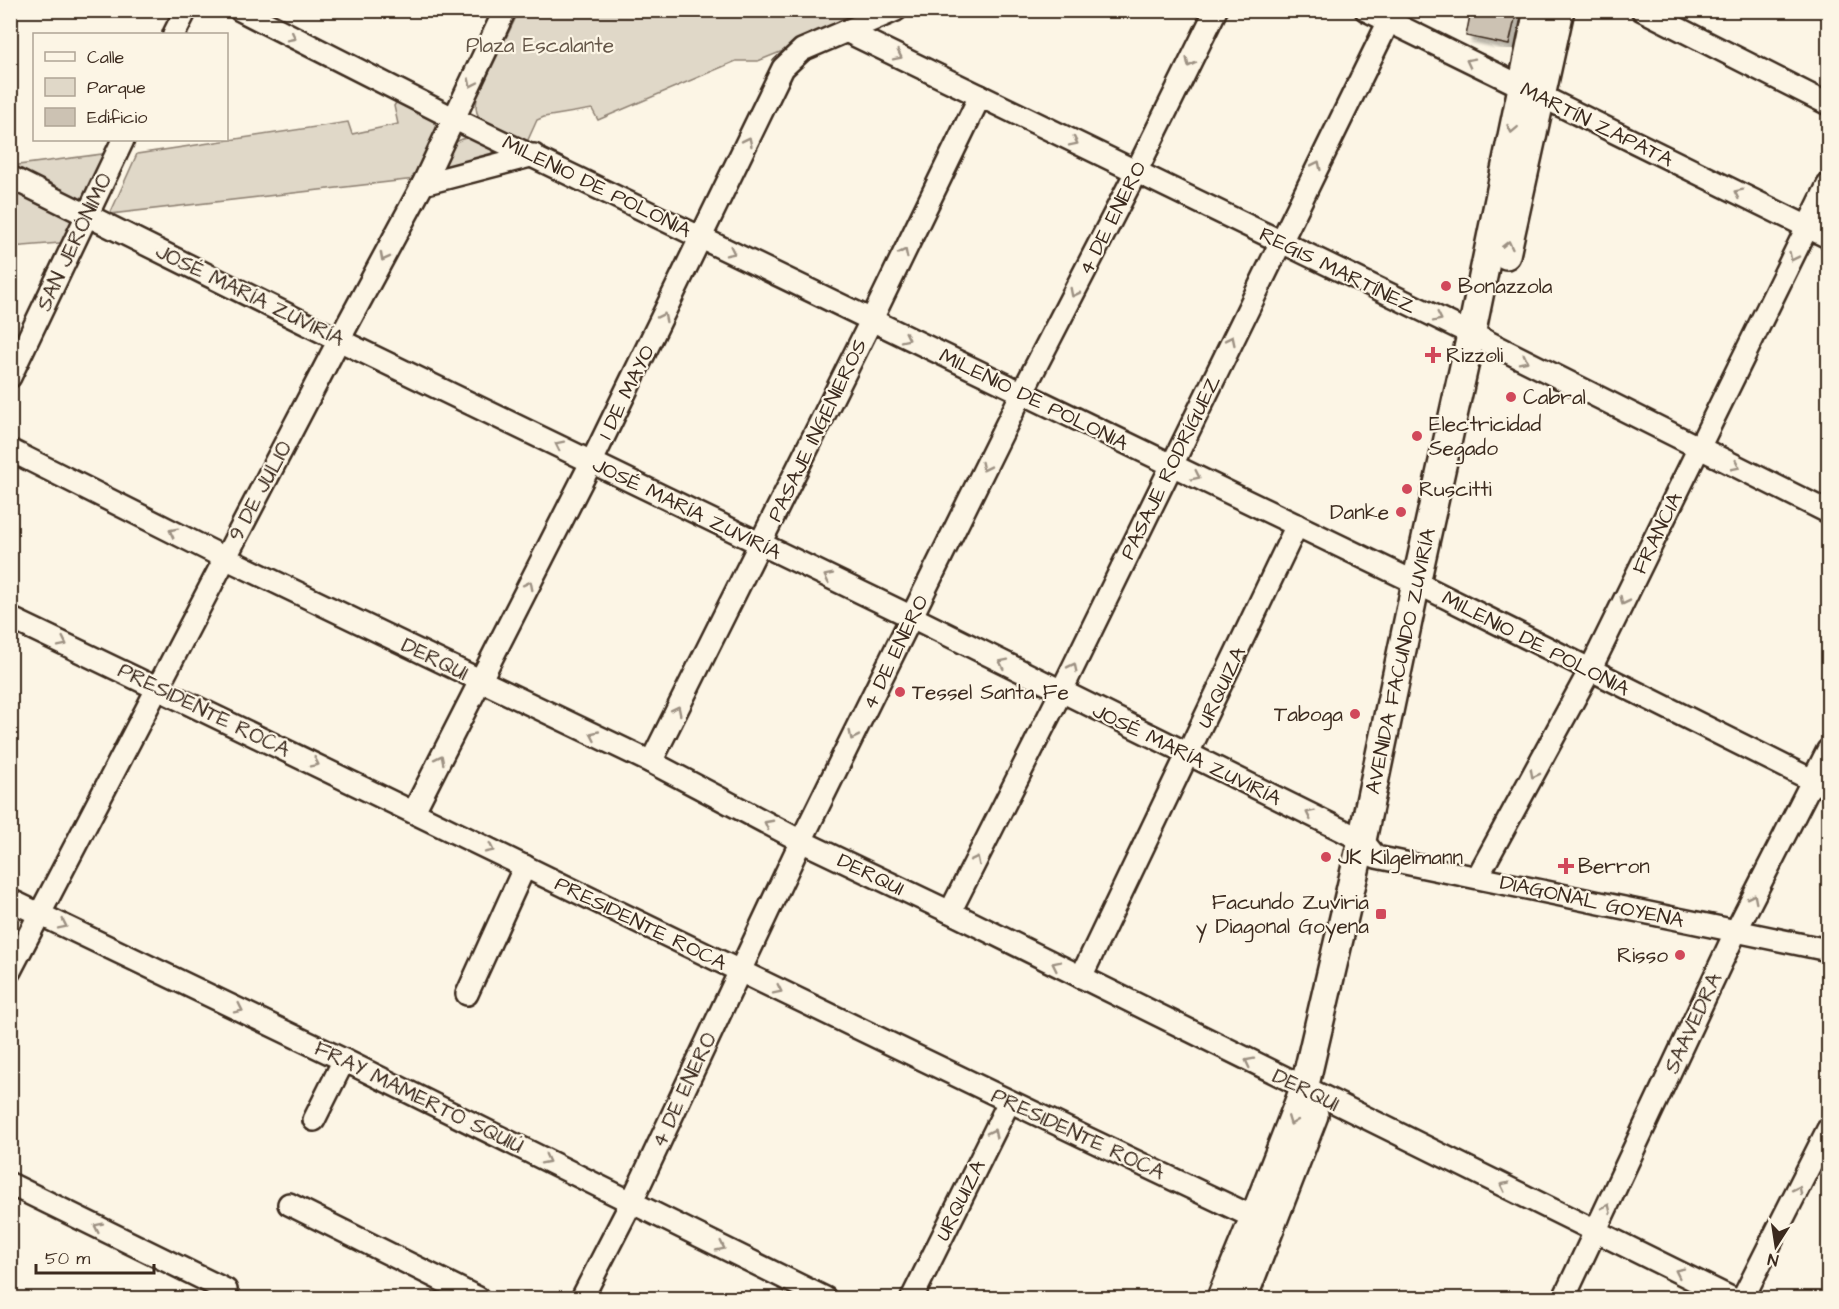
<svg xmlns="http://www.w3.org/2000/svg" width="1839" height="1309" viewBox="0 0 1839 1309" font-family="'Architects Daughter',sans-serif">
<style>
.green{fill:#e0d8c8;stroke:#8e8173;stroke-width:1.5}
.building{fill:#ccc2b3;stroke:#3b2a1e;stroke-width:1.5;filter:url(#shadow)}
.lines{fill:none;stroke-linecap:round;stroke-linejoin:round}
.minor-casing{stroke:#3b2a1e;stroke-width:26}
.major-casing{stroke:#3b2a1e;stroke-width:32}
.minor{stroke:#fcf5e5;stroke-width:21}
.major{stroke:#fcf5e5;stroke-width:27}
.oneway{stroke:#9c9082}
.poi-dot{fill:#d1495b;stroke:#fcf5e5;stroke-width:2}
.labels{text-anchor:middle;stroke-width:4.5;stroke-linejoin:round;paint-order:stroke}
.park-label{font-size:21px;fill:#645648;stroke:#fcf5e5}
.street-label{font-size:21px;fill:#3b2a1e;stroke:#fcf5e5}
.poi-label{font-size:21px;fill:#3b2a1e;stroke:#fcf5e5;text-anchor:start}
</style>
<defs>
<filter id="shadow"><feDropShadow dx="5.5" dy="5.5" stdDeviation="1.5" flood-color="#0004"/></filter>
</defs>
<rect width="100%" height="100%" fill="#fcf5e5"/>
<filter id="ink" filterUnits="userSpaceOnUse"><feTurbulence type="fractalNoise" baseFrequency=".0167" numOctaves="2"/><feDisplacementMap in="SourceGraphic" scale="12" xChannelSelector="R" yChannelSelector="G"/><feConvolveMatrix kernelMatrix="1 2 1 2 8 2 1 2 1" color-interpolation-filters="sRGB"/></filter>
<g filter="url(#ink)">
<g class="green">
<path d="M519,11H882L758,61H736L598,120L592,109L544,117L537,120L527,142C515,137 485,127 479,117C475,111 476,105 477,98Z"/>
<polygon points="397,101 432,119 438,129 415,179 110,214 137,154 348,122 352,134 398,124 394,106"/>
<path d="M466,138L474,139L508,154L438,173C445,158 449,141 466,138Z"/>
<polygon points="110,153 86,204 11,166"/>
<polygon points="10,187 82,221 72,242 11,247"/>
</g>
<polygon class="building" points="1471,10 1517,10 1509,45 1466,36"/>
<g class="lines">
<g class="minor-casing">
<g id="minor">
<polyline points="240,10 455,119 1433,591 1828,788"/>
<polyline points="1366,10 1828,237"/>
<polyline points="1642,10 1828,104"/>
<polyline points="846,31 1486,341 1828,512"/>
<polyline points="174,34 186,10"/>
<polyline points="10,177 339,340 912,617 1362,840 1376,857 1828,950"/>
<polyline points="423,184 534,155"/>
<polyline points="10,377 123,140"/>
<polyline points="10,450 225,558 651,762 801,841 950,912 1731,1298"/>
<path d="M10,618C430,818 846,1026 1266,1223"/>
<polyline points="651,762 871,321 980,96"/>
<polyline points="414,811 592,461 783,68 802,50 896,10"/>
<polyline points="1478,876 1590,670 1828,185"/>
<polyline points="10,900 344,1060 825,1298"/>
<polyline points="950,912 1061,692 1389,21"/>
<polyline points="10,971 339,340 423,184 505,10"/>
<polyline points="1081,977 1297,525"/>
<polyline points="467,994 525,866"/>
<polyline points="314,1120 344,1060"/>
<polyline points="10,1184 226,1290 221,1298"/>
<polyline points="289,1204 478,1298"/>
<polyline points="582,1298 631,1203 801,841 1022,393 1136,172 1216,10"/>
<polyline points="912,1298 1009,1102"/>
<polyline points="1564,1298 1736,931 1828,750"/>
<polyline points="1743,1298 1828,1129"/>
</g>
</g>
<g class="major-casing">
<g id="major">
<polyline points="1506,255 1560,10"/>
<polyline points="1221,1298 1254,1218 1304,1089 1362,840 1416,583 1471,335 1538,10"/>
<polyline points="1243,1298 1314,1115"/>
</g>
</g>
<use href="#minor" class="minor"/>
<use href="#major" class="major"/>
</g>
<defs><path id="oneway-chevron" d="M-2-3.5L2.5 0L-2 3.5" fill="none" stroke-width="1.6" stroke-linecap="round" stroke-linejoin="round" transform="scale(1.5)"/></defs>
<g class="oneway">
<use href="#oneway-chevron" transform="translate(292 37) rotate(27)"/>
<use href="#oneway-chevron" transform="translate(898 56) rotate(26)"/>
<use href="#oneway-chevron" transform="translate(1470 62) rotate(-153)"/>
<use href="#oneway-chevron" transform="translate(1190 63) rotate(116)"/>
<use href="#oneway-chevron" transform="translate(472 83) rotate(115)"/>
<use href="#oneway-chevron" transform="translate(1512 129) rotate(101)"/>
<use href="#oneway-chevron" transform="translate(748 141) rotate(-64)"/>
<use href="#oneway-chevron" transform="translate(1074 142) rotate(26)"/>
<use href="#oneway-chevron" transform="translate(1317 165) rotate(-64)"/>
<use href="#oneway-chevron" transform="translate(1738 193) rotate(-154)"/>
<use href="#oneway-chevron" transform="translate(1508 245) rotate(-77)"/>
<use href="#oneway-chevron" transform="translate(731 252) rotate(26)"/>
<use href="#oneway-chevron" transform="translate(904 253) rotate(-64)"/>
<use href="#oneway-chevron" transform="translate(384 257) rotate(118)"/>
<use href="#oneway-chevron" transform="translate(1793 257) rotate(116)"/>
<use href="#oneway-chevron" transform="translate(1074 293) rotate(117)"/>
<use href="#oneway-chevron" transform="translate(663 317) rotate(-64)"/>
<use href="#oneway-chevron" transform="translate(1438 318) rotate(26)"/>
<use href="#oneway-chevron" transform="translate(906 338) rotate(26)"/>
<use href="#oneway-chevron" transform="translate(1231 340) rotate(-64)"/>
<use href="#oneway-chevron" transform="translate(1524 360) rotate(27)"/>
<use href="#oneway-chevron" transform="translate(559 445) rotate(-154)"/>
<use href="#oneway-chevron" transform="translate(1736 466) rotate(26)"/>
<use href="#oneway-chevron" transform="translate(985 467) rotate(116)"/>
<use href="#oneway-chevron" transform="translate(1196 476) rotate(26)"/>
<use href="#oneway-chevron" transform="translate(173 532) rotate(-153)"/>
<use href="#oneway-chevron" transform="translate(828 577) rotate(-154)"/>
<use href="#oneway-chevron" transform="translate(529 585) rotate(-63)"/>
<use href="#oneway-chevron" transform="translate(1624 601) rotate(116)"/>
<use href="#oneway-chevron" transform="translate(63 643) rotate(26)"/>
<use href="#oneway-chevron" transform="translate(1003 663) rotate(-154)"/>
<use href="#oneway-chevron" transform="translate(1073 667) rotate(-64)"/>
<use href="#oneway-chevron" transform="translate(677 710) rotate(-63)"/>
<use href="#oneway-chevron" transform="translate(594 735) rotate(-155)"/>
<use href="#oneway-chevron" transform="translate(853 736) rotate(116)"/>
<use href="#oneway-chevron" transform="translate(440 759) rotate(-63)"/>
<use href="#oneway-chevron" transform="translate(315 763) rotate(26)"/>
<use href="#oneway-chevron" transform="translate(1534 774) rotate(118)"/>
<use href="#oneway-chevron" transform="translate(1310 814) rotate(-154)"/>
<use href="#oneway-chevron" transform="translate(768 824) rotate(-152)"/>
<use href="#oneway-chevron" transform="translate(490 849) rotate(26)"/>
<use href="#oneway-chevron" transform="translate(976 860) rotate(-63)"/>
<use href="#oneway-chevron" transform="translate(1753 898) rotate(-63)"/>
<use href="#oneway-chevron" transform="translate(63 925) rotate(26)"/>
<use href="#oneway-chevron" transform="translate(1056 965) rotate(-154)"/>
<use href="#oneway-chevron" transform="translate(778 990) rotate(26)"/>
<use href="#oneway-chevron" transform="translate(239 1009) rotate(26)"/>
<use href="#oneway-chevron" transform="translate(1249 1062) rotate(-153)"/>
<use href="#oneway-chevron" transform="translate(1292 1121) rotate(111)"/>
<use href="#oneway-chevron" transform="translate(993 1133) rotate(-64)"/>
<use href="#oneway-chevron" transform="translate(546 1160) rotate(27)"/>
<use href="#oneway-chevron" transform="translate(1504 1186) rotate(-154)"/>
<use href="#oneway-chevron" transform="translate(1798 1190) rotate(-63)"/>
<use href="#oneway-chevron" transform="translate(1607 1208) rotate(-65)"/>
<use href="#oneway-chevron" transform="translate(98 1227) rotate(-154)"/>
<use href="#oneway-chevron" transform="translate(721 1247) rotate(26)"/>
<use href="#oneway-chevron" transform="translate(1679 1272) rotate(-154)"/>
</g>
</g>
<g class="poi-dot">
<circle cx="1446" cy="286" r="6"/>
<path d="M1430 346h6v6h6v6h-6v6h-6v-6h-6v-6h6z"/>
<circle cx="1511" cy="397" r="6"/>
<circle cx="1417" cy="436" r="6"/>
<circle cx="1407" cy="489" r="6"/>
<circle cx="1401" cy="512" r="6"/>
<circle cx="900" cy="692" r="6"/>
<circle cx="1355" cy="714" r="6"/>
<circle cx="1326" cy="857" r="6"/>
<path d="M1563 857h6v6h6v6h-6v6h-6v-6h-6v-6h6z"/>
<rect x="1375" y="908" width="12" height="12" rx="3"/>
<circle cx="1680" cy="955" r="6"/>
</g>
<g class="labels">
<g class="park-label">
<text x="540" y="52">Plaza Escalante</text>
</g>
<g class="street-label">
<text transform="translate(1597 124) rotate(26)" y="7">MARTÍN ZAPATA</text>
<text transform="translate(597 186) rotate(26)" y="7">MILENIO DE POLONIA</text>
<text transform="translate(1112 218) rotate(-63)" y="7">4 DE ENERO</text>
<text transform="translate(74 242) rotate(-65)" y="7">SAN JERÓNIMO</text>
<text transform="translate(1338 270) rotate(26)" y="7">REGIS MARTÍNEZ</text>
<text transform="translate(250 295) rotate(26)" y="7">JOSÉ MARÍA ZUVIRÍA</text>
<text transform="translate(626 392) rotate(-64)" y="7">1 DE MAYO</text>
<text transform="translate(1034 399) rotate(26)" y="7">MILENIO DE POLONIA</text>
<text transform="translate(817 430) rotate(-64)" y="7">PASAJE INGENIEROS</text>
<text transform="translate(1170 467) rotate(-64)" y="7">PASAJE RODRÍGUEZ</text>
<text transform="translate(260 491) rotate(-62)" y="7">9 DE JULIO</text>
<text transform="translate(687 508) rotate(26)" y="7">JOSÉ MARÍA ZUVIRÍA</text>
<text transform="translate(1657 533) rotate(-64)" y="7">FRANCIA</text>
<text transform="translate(1536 643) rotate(27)" y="7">MILENIO DE POLONIA</text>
<text transform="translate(895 652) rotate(-64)" y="7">4 DE ENERO</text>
<text transform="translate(435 659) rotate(26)" y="7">DERQUI</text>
<text transform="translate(1400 661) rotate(-78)" y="7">AVENIDA FACUNDO ZUVIRÍA</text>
<text transform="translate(1221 687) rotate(-65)" y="7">URQUIZA</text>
<text transform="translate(204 710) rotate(26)" y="7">PRESIDENTE ROCA</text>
<text transform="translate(1187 754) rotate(26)" y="7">JOSÉ MARÍA ZUVIRÍA</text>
<text transform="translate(871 874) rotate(26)" y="7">DERQUI</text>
<text transform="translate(1592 901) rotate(12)" y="7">DIAGONAL GOYENA</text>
<text transform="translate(641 923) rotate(26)" y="7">PRESIDENTE ROCA</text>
<text transform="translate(1693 1023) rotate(-65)" y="7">SAAVEDRA</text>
<text transform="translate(684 1090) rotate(-65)" y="7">4 DE ENERO</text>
<text transform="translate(1306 1090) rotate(26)" y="7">DERQUI</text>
<text transform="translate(419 1097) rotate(26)" y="7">FRAY MAMERTO SQUIÚ</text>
<text transform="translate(1078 1134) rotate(25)" y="7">PRESIDENTE ROCA</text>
<text transform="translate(960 1200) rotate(-64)" y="7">URQUIZA</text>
</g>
<g class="poi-label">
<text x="1458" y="293">Bonazzola</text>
<text x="1446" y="362">Rizzoli</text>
<text x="1523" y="404">Cabral</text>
<text x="1429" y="431">Electricidad<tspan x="1429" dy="24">Segado</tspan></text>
<text x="1419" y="496">Ruscitti</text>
<text x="1389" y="519" text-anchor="end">Danke</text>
<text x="912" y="699">Tessel Santa Fe</text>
<text x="1343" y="721" text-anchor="end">Taboga</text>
<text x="1338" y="864">JK Kilgelmann</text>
<text x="1578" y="873">Berron</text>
<text x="1369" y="909" text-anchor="end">Facundo Zuviria<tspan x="1369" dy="24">y Diagonal Goyena</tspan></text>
<text x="1668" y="962" text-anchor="end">Risso</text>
</g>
</g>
<rect width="1839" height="1309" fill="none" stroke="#fcf5e5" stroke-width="36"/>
<rect x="18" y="18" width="1803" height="1273" fill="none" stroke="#3b2a1e" stroke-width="2" filter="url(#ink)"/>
<rect x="33" y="33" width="195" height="108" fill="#fcf5e5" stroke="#afa495" stroke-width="1.5"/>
<rect x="45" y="52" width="30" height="9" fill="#fcf5e5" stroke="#afa495" stroke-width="1.5"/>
<text x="87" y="63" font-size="18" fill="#3b2a1e">Calle</text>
<rect x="45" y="78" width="30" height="18" fill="#e0d8c8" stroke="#afa495" stroke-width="1.5"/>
<text x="87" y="93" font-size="18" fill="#3b2a1e">Parque</text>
<rect x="45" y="108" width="30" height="18" fill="#ccc2b3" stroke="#afa495" stroke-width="1.5"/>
<text x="87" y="123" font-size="18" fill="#3b2a1e">Edificio</text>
<g transform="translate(1776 1246) rotate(192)" stroke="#fcf5e5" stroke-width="4.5" paint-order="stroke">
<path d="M0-4.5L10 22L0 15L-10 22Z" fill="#3b2a1e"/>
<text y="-9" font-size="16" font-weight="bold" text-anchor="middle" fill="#3b2a1e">N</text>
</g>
<path d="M36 1264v9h118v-9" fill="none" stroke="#3b2a1e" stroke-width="3"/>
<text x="45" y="1264" font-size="18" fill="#3b2a1e" stroke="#fcf5e5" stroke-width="4.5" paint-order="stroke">50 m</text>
</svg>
